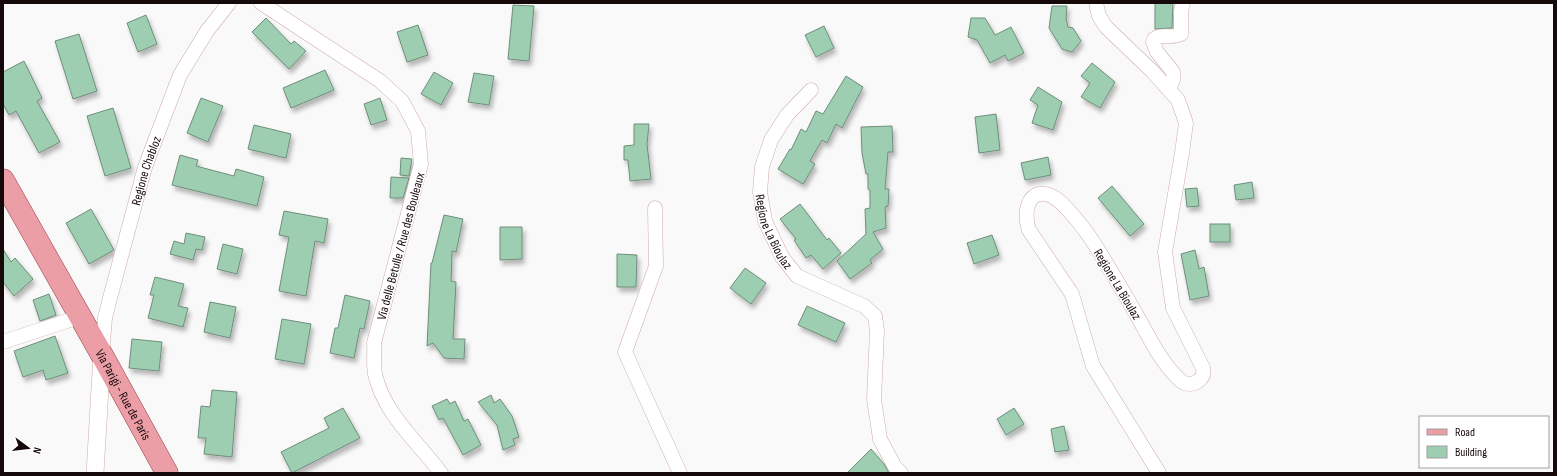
<svg xmlns="http://www.w3.org/2000/svg" width="1557" height="476" viewBox="0 0 1557 476" font-family="'Sofia Sans Condensed',sans-serif">
<style>
.building{fill:#9eceb1;stroke:#6e8e7a;filter:url(#shadow)}
.lines{fill:none;stroke-linecap:round;stroke-linejoin:round}
.minor-casing{stroke:#d1a9aa;stroke-width:15}
.tertiary-casing{stroke:#d1a9aa;stroke-width:18}
.primary-casing{stroke:#984049;stroke-width:23}
.minor{stroke:#fff;stroke-width:14}
.tertiary{stroke:#fff;stroke-width:17}
.primary{stroke:#eb9ea6;stroke-width:22}
.labels{text-anchor:middle;stroke-width:3;stroke-linejoin:round;paint-order:stroke}
.street-label{font-size:13px;fill:#16090a;stroke:#fff}
</style>
<defs>
<filter id="shadow"><feDropShadow dx="2.5" dy="4.5" stdDeviation="2" flood-color="#0004"/></filter>
</defs>
<rect width="100%" height="100%" fill="#f9f9f9"/>
<g class="building">
<polygon points="1155,3 1173,3 1172,28 1155,29"/>
<polygon points="513,5 534,6 529,61 508,59"/>
<polygon points="1052,6 1067,6 1066,18 1068,27 1073,28 1081,41 1072,52 1062,49 1049,28"/>
<polygon points="146,15 157,44 138,52 127,23"/>
<polygon points="266,18 291,44 294,41 306,51 289,69 252,32"/>
<polygon points="971,18 985,18 995,35 1011,27 1024,53 1008,61 1005,55 990,63 977,40 968,37"/>
<polygon points="418,25 428,55 407,62 397,32"/>
<polygon points="824,26 834,48 816,57 805,35"/>
<polygon points="79,34 97,91 73,99 55,41"/>
<polygon points="24,61 42,98 37,101 60,142 39,153 16,111 9,115 3,104 3,72"/>
<polygon points="1092,63 1115,82 1100,108 1081,97 1090,83 1081,76"/>
<polygon points="325,70 334,90 291,108 283,88"/>
<polygon points="434,72 453,83 441,105 421,94"/>
<polygon points="474,73 494,76 489,105 468,102"/>
<polygon points="846,76 863,87 842,128 836,124 827,143 822,140 810,161 815,164 803,184 778,169 790,149 791,150 801,129 806,132 816,111 823,114"/>
<polygon points="1038,87 1062,102 1053,130 1032,123 1038,105 1030,100"/>
<polygon points="201,98 223,106 208,142 187,133"/>
<polygon points="380,98 387,120 371,125 364,104"/>
<polygon points="113,108 131,168 105,176 87,116"/>
<polygon points="996,114 1000,150 979,153 975,117"/>
<polygon points="634,124 649,124 647,144 651,179 630,181 628,160 624,160 624,146 634,145"/>
<polygon points="254,125 291,134 286,158 248,149"/>
<polygon points="892,126 893,152 888,152 885,189 889,189 888,206 885,207 886,228 873,232 883,249 870,260 872,263 850,279 837,261 866,234 865,209 870,208 870,190 868,189 868,174 866,174 862,153 861,127"/>
<polygon points="180,155 198,160 196,166 234,176 236,169 264,177 257,206 172,185"/>
<polygon points="1048,157 1051,175 1025,180 1021,163"/>
<polygon points="401,158 412,159 409,176 400,175"/>
<polygon points="391,177 409,178 403,198 390,198"/>
<polygon points="1252,182 1254,198 1236,200 1234,185"/>
<polygon points="1112,186 1144,224 1130,236 1098,198"/>
<polygon points="1197,188 1199,206 1187,207 1185,189"/>
<polygon points="800,204 827,240 829,238 841,253 823,269 811,255 806,258 794,240 796,239 780,219"/>
<polygon points="91,209 114,250 89,264 66,223"/>
<polygon points="284,211 328,219 324,243 315,241 306,296 279,291 289,237 279,235"/>
<polygon points="444,215 463,219 456,252 452,251 451,281 456,282 453,339 465,339 464,359 444,358 433,343 427,346 431,263 432,263"/>
<rect x="1210" y="224" width="20" height="18"/>
<polygon points="500,227 522,227 522,259 500,260"/>
<polygon points="186,233 205,237 202,250 196,249 193,260 170,254 174,241 184,244"/>
<polygon points="992,235 999,255 974,264 967,243"/>
<polygon points="223,244 243,249 237,274 217,269"/>
<polygon points="3,249 11,262 15,258 33,279 14,296 3,282"/>
<polygon points="1195,250 1199,269 1204,267 1209,296 1190,300 1181,254"/>
<polygon points="617,254 637,255 636,287 617,287"/>
<polygon points="745,268 766,283 751,304 730,288"/>
<polygon points="155,277 184,284 178,306 188,308 183,327 148,318 154,295 150,295"/>
<polygon points="49,294 56,315 40,321 33,300"/>
<polygon points="345,295 370,301 364,329 360,328 354,358 330,353 335,328 338,328"/>
<polygon points="210,302 236,307 230,338 204,332"/>
<polygon points="807,306 845,323 836,342 798,325"/>
<polygon points="282,319 311,324 304,364 275,359"/>
<polygon points="55,336 68,373 46,380 43,370 23,377 14,351"/>
<polygon points="132,339 162,342 159,371 129,368"/>
<polygon points="212,390 237,392 232,457 204,454 206,438 198,438 201,406 210,407"/>
<polygon points="491,395 494,403 500,399 512,416 519,437 513,439 515,445 503,450 497,425 478,402"/>
<polygon points="447,399 450,404 455,401 464,421 468,419 481,445 463,455 443,418 439,420 432,406"/>
<polygon points="343,408 360,438 292,473 281,452 329,428 324,418"/>
<polygon points="1014,408 1024,424 1006,435 997,419"/>
<polygon points="1064,426 1069,450 1055,452 1051,429"/>
<polygon points="871,449 884,464 889,473 847,473"/>
</g>
<g class="lines">
<g class="minor-casing">
<g id="minor">
<path d="M261,3L380,81L402,101L418,131L421,164L374,343C375,353 373,364 375,374C384,414 417,441 441,473"/>
<path d="M1096,3L1099,16L1106,27L1152,71L1178,100L1186,123L1182,153L1165,252L1173,308L1203,368C1204,373 1203,378 1198,381C1193,385 1186,385 1181,381C1163,365 1152,343 1140,321C1128,299 1115,278 1102,256C1094,243 1086,230 1076,219C1069,211 1059,198 1049,195C1026,188 1024,215 1029,230L1072,294L1093,366L1159,473"/>
<path d="M1168,89C1172,84 1175,79 1173,72L1157,52L1153,42L1154,39C1162,33 1172,39 1181,34V11L1183,3"/>
<path id="s1" d="M811,90L787,115L771,140L762,167L760,192L765,221L782,257L797,276L864,306L875,316L877,331L874,399L880,439L895,467L901,473"/>
<polyline points="655,208 656,266 625,352 680,473"/>
<polyline points="3,342 79,317"/>
<path id="s2" d="M102,354L105,318L110,298L145,167L180,75L207,31L229,3"/>
</g>
</g>
<g class="tertiary-casing">
<polyline id="tertiary" points="95,473 102,355"/>
</g>
<g class="primary-casing">
<g id="primary">
<path id="s3" d="M3,180L102,355L167,473"/>
</g>
</g>
<use href="#minor" class="minor"/>
<use href="#tertiary" class="tertiary"/>
<use href="#primary" class="primary"/>
</g>
<g class="labels">
<g class="street-label">
<text dy="5" stroke="none"><textPath href="#s2" startOffset="189">Regione Chabloz</textPath></text>
<text dy="5" stroke="none"><textPath href="#s1" startOffset="160">Regione La Bioulaz</textPath></text>
<text transform="translate(400 246) rotate(-75)" y="5">Via delle Betulle / Rue des Bouleaux</text>
<text transform="translate(1118 284) rotate(59)" y="5">Regione La Bioulaz</text>
<text dy="5" stroke="none"><textPath href="#s3" startOffset="246">Via Parigi - Rue de Paris</textPath></text>
</g>
</g>
<rect width="1557" height="476" fill="none" stroke="#16090a" stroke-width="8"/>
<rect x="1419" y="416" width="130" height="52" fill="#ffffff" stroke="#a29d9d"/>
<rect x="1427" y="429" width="20" height="6" fill="#eb9ea6" stroke="#a29d9d"/>
<text x="1455" y="436" font-size="12" fill="#16090a">Road</text>
<rect x="1427" y="446" width="20" height="12" fill="#9eceb1" stroke="#a29d9d"/>
<text x="1455" y="456" font-size="12" fill="#16090a">Building</text>
<g transform="translate(28 448) rotate(105)" stroke="#ffffff" stroke-width="3" paint-order="stroke">
<path d="M0-3L7 15L0 10L-7 15Z" fill="#16090a"/>
<text y="-6" font-size="11" font-weight="bold" text-anchor="middle" fill="#16090a">N</text>
</g>
</svg>
